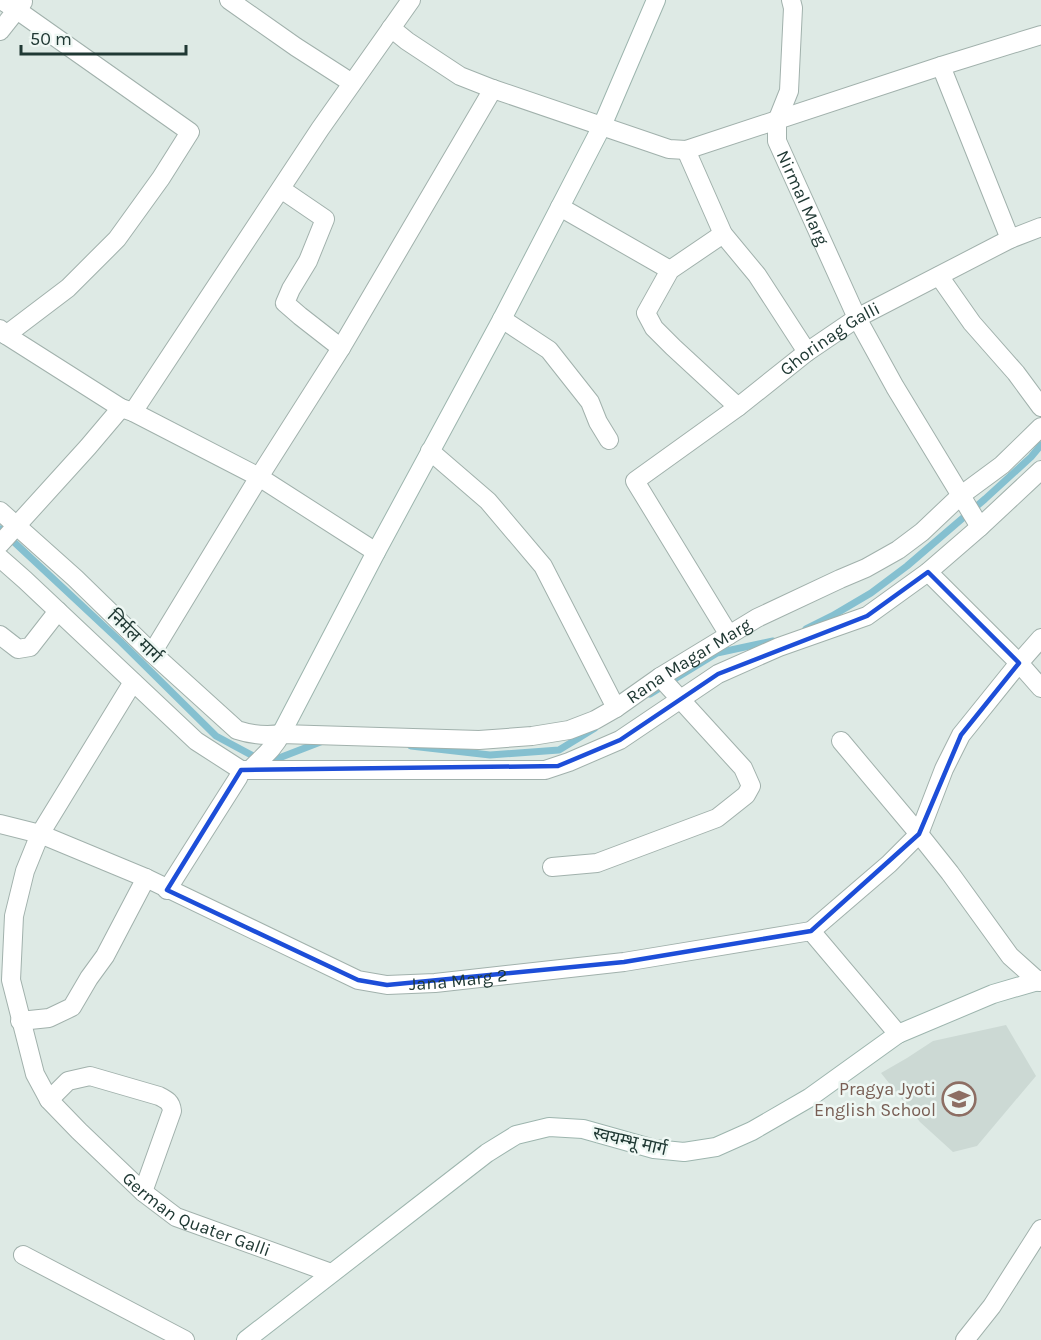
<svg xmlns="http://www.w3.org/2000/svg" width="1041" height="1340" viewBox="0 0 1041 1340" font-family="Karla,'Noto Sans Devanagari',sans-serif">
<style>
.built{fill:#ccd9d4}
.lines{fill:none;stroke-linecap:round;stroke-linejoin:round}
.stream{stroke:#85c0d0;stroke-width:7}
.street-casing{stroke:#a1b1ac;stroke-width:20}
.secondary-casing{stroke:#9db5ae;stroke-width:20}
.street{stroke:#fff;stroke-width:18}
.secondary{stroke:#fff;stroke-width:18}
.marked{fill:none;stroke:#1d4ed8;stroke-width:4.5;stroke-linejoin:round}
.labels{text-anchor:middle;stroke-width:5;stroke-linejoin:round;paint-order:stroke}
.street-label{font-size:18px;fill:#203934;stroke:#eef7f3}
.education-label{font-size:18px;fill:#785e54;stroke:#eef7f3;text-anchor:end}
</style>
<rect width="100%" height="100%" fill="#deeae5"/>
<polygon class="built" points="1006,1025 1036,1076 977,1146 953,1152 920,1122 881,1073 907,1058 933,1041"/>
<g class="lines">
<g class="stream">
<polyline points="0,529 121,642 216,736 266,763 323,741"/>
<polyline points="806,629 832,616 871,593 907,566 985,499 1031,457 1041,445"/>
<polyline points="650,694 717,653 773,641"/>
<polyline points="411,746 490,755 559,750 595,728"/>
</g>
<g class="street-casing">
<g id="street">
<polyline points="1,0 17,10 190,132 161,178 117,239 68,288 6,335"/>
<polyline points="229,0 296,47 352,83"/>
<path id="s1" d="M791,0L793,8L789,91L777,121V141L857,318L895,387L980,527"/>
<polyline points="391,28 407,41 460,76 493,89 669,149 686,150 941,66 1041,35"/>
<polyline points="0,31 23,2"/>
<polyline points="941,66 1010,239"/>
<polyline points="686,150 723,234 757,275 807,352"/>
<polyline points="281,189 325,219 308,261 291,289 285,303 300,316 341,348"/>
<polyline points="560,207 670,270"/>
<polyline points="723,234 670,270 646,313 654,328 673,347 738,407"/>
<polyline points="939,276 972,323 1016,373 1041,407"/>
<polyline points="502,319 549,350 590,402 598,422 609,440"/>
<polyline points="0,329 6,335 121,408 133,412 259,477 376,552"/>
<polyline points="133,412 320,129 411,0"/>
<polyline points="430,451 488,501 543,566 616,708"/>
<path id="s2" d="M0,511L75,578L152,653L237,730C252,735 266,736 281,734L479,740L532,736L569,730L595,720L616,708L660,677L757,618L840,579L866,568L898,550L922,532L960,496L1002,465L1041,427"/>
<polyline points="0,544 88,447 121,408"/>
<polyline points="0,558 25,580 196,741 241,770"/>
<polyline points="0,635 18,649 30,647 58,611"/>
<path id="s3" d="M729,635L635,481L738,407L807,352L857,318L1010,239L1041,227"/>
<polyline points="1041,638 1019,663 1041,688"/>
<polyline points="152,653 259,477 341,348 493,89"/>
<path id="s4" d="M133,682L40,834L25,871L14,916L11,980L35,1074L49,1100L79,1131L143,1192L176,1217L331,1273"/>
<polyline points="841,741 919,834 950,873 1010,956 1039,982"/>
<polyline points="250,770 545,770 569,762 620,740 718,674 779,647 867,616 928,572 980,527 1041,470"/>
<path id="s5" d="M0,824L40,834L146,878L358,980L387,985L435,983L624,962L811,931L898,1034"/>
<polyline points="552,867 597,863 717,818 746,795 751,786 743,768 660,677"/>
<path d="M167,890L238,778L241,770H250C261,758 274,749 281,734"/>
<polyline points="811,931 889,864 919,834 944,769 961,735 1019,663 928,572"/>
<polyline points="20,1021 49,1018 72,1007 89,978 105,956 146,878"/>
<path d="M49,1100L68,1081L90,1076L159,1096C167,1100 171,1102 172,1111L143,1192"/>
<polyline points="23,1255 185,1340"/>
<polyline points="965,1340 992,1306 1041,1229"/>
</g>
</g>
<g class="secondary-casing">
<g id="secondary">
<polyline points="281,734 376,552 502,319 602,126 656,0"/>
<polyline points="246,1340 487,1153 516,1135 549,1127 583,1129 654,1149 684,1152 716,1147 752,1131 809,1098 898,1034 993,994 1041,980"/>
</g>
</g>
<use href="#street" class="street"/>
<use href="#secondary" class="secondary"/>
</g>
<path class="marked" d="M928,572L1019,663L961,735L919,834L811,931L624,962L387,985L358,980L167,890L241,770L558,766L620,740L718,674L867,616Z"/>
<defs>
<g id="school-ring" transform="scale(1.725)"><circle r="9.5" fill="#eef7f3" stroke="#8d6e63" stroke-width="1.5"/><path d="M0-5L7-2L0 1L-7-2ZM-4 1L0 2.5L4 1V4Q0 6-4 4Z" fill="#8d6e63"/></g>
</defs>
<g fill-rule="evenodd">
<use href="#school-ring" x="959" y="1099"/>
</g>
<g class="labels">
<g class="street-label">
<text dy="6" stroke="none"><textPath href="#s1" startOffset="206">Nirmal Marg</textPath></text>
<text dy="6" stroke="none"><textPath href="#s3" startOffset="422">Ghorinag Galli</textPath></text>
<text transform="translate(135 636) rotate(44)" y="6">निर्मल मार्ग</text>
<text dy="6" stroke="none"><textPath href="#s2" startOffset="795">Rana Magar Marg</textPath></text>
<text dy="6" stroke="none"><textPath href="#s5" startOffset="492">Jana Marg 2</textPath></text>
<text transform="translate(630 1141) rotate(13)" y="6">स्वयम्भू मार्ग</text>
<text dy="6" stroke="none"><textPath href="#s4" startOffset="645">German Quater Galli</textPath></text>
</g>
<g class="education-label">
<text x="936" y="1095">Pragya Jyoti<tspan x="936" dy="21">English School</tspan></text>
</g>
</g>
<path d="M21 45v9h165v-9" fill="none" stroke="#203934" stroke-width="3"/>
<text x="30" y="45" font-size="18" fill="#203934" stroke="#eef7f3" stroke-width="4.5" paint-order="stroke">50 m</text>
</svg>
